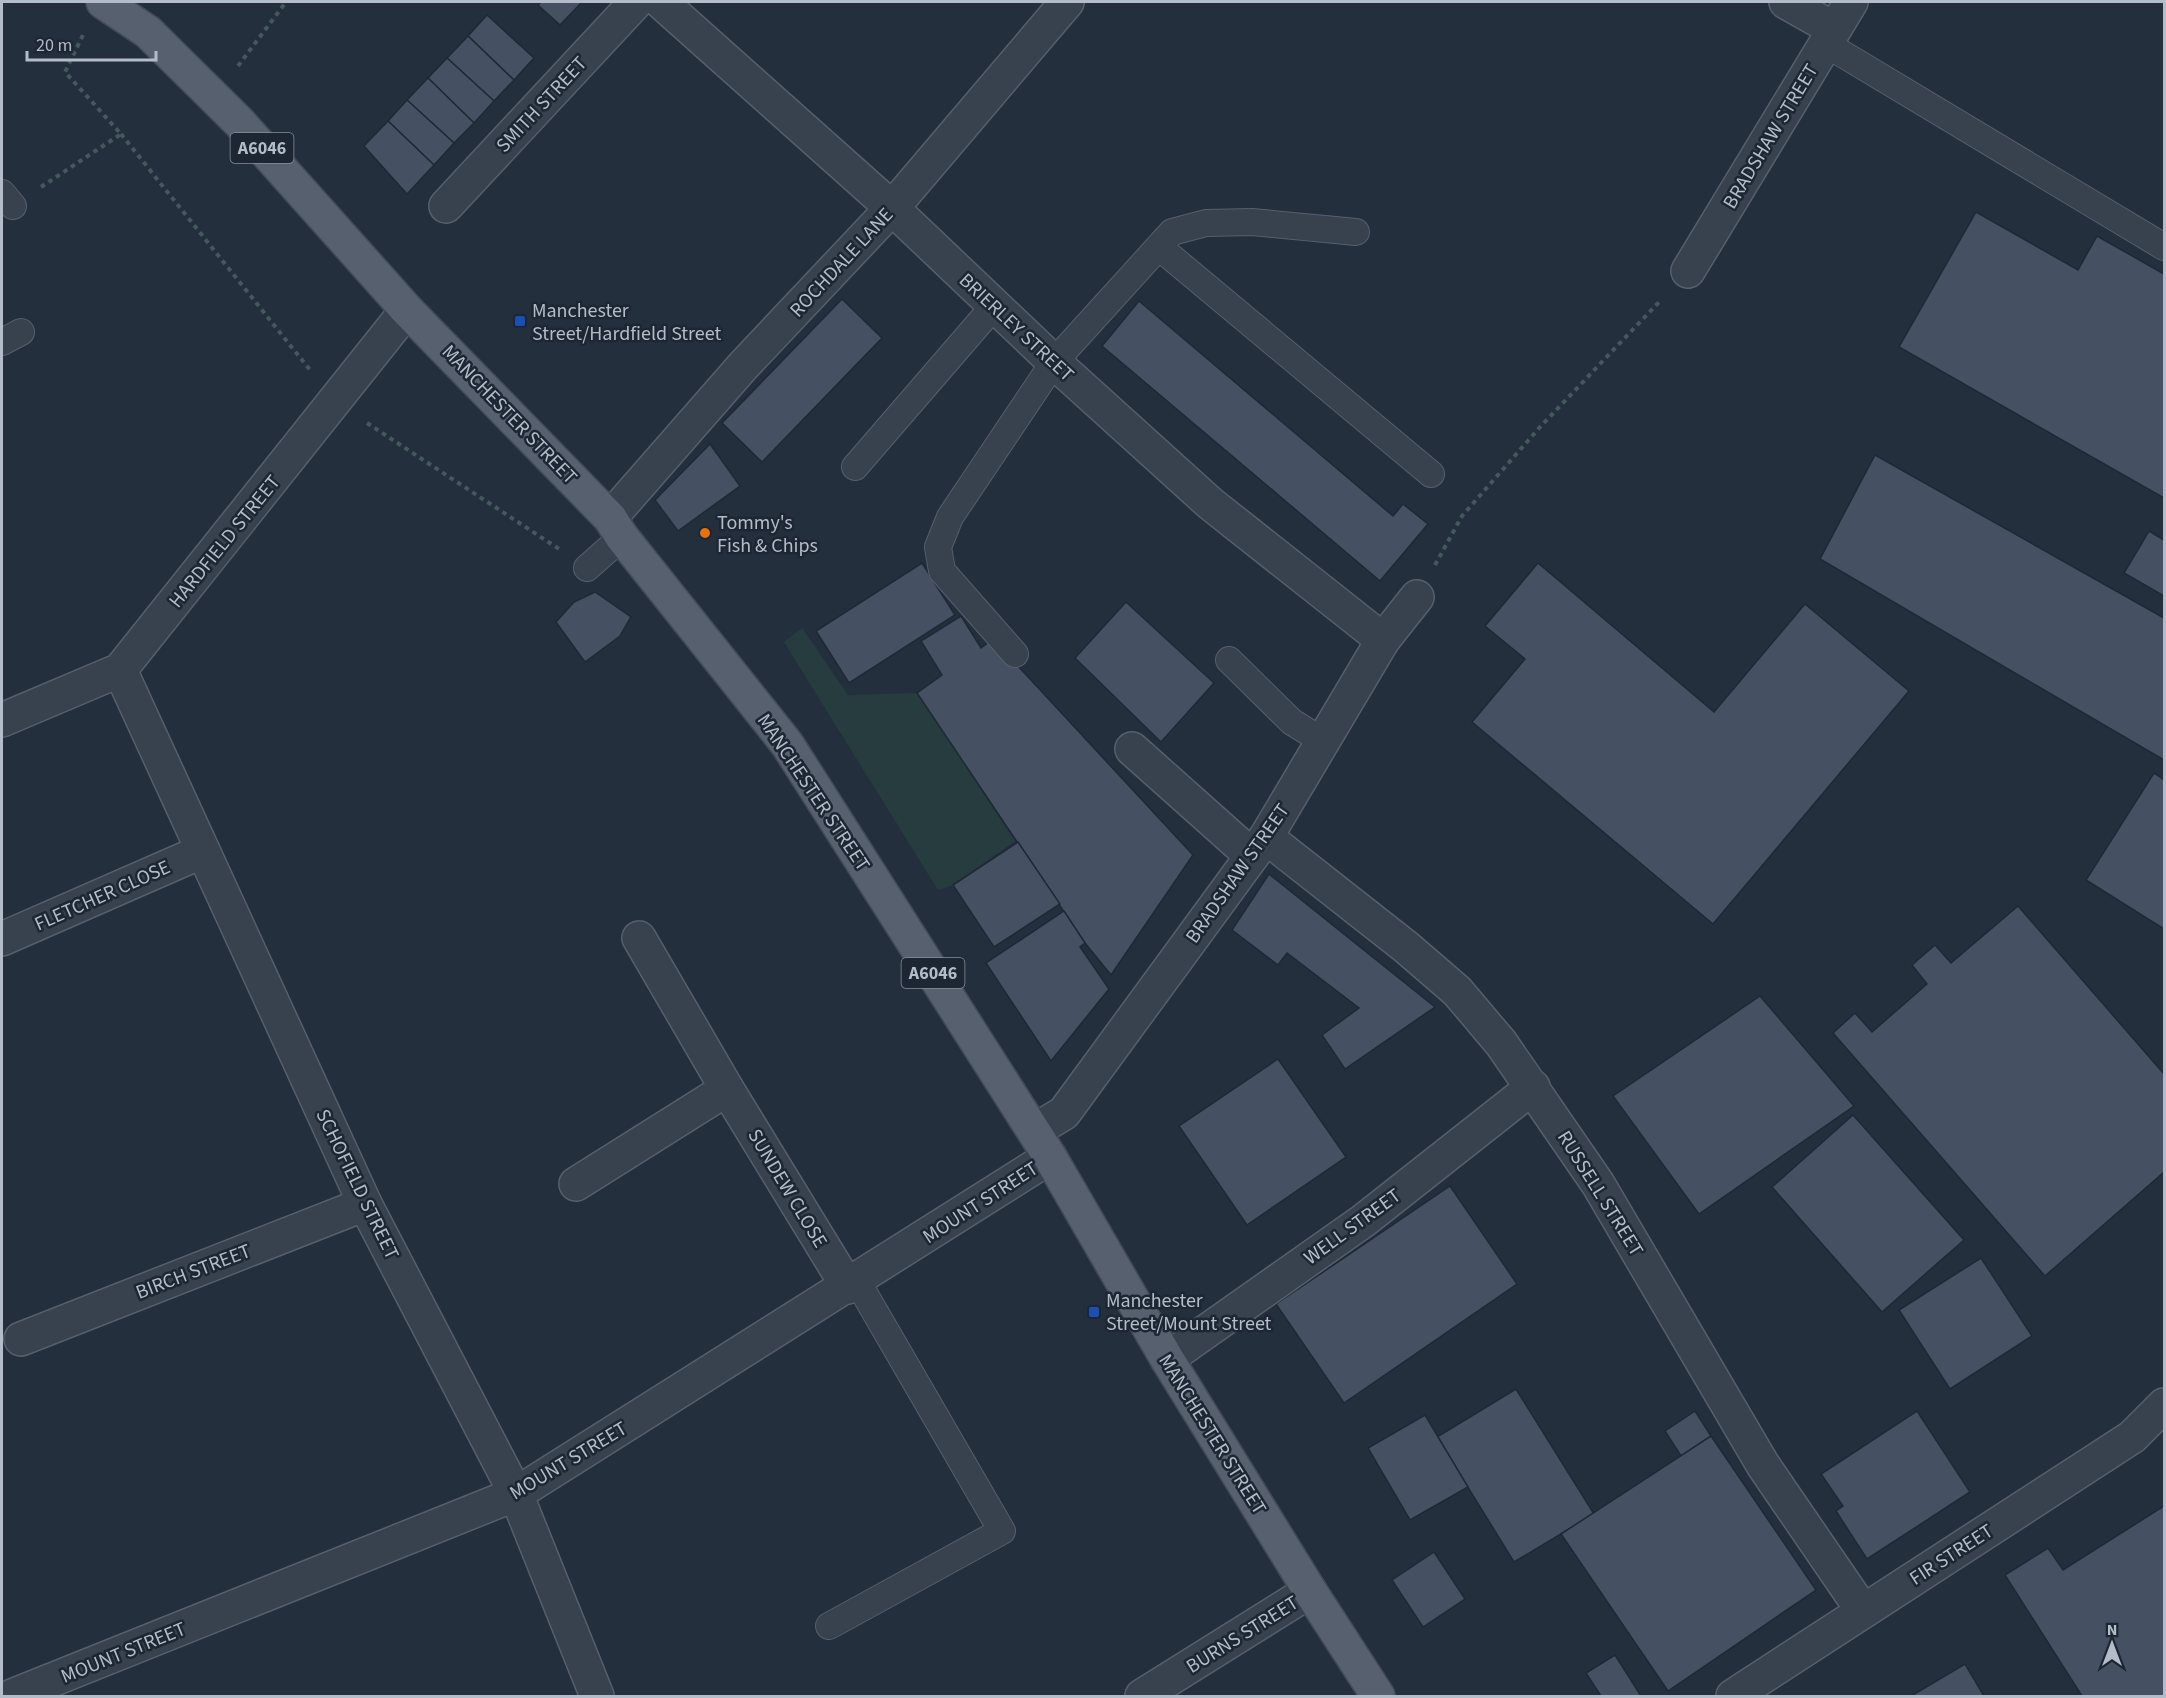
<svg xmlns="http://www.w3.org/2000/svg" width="2166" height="1698" viewBox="0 0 2166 1698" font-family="'Source Sans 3',sans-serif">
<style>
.green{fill:#263c3f}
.building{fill:#455162;stroke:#1f2835;stroke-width:1.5}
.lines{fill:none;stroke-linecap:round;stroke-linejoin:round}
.lane-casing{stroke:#565f6c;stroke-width:28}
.street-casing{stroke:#565f6c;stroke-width:36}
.primary-casing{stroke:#414a57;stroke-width:36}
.path{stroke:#44595c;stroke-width:4;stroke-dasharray:4.5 4.5;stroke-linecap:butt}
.lane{stroke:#38414e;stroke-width:26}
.street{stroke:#38414e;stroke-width:33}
.primary{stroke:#56606e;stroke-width:33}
.transit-dot{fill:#1a4fb4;stroke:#1d2633;stroke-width:2}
.food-dot{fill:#e8710a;stroke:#1d2633;stroke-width:2}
.labels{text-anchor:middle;stroke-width:5;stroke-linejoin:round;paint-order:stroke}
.shield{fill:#1d2633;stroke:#878f9c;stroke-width:1.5}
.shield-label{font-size:18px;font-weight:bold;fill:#b4bcc9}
.street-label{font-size:20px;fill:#b4bcc9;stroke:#1d2633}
.poi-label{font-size:20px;fill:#b4bcc9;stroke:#1d2633;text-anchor:start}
</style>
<rect width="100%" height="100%" fill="#242f3e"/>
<polygon class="green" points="802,628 848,695 917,693 1015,841 953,885 938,890 784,642"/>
<g class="building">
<polygon points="541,2 582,2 560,25 538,5"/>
<polygon points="487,15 534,58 514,80 468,36"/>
<polygon points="468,36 514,80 494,101 447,58"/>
<polygon points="447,58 494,101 474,123 428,78"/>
<polygon points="428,78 474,123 454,143 407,100"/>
<polygon points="407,100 454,143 434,165 388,121"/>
<polygon points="388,121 434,165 407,194 364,146"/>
<polygon points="1976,212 2078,270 2097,236 2164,274 2164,498 1899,347"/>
<polygon points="842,299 882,338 762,462 722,423"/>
<polygon points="1139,301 1393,516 1403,504 1428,524 1380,581 1102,346"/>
<polygon points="710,444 740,486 678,531 655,500"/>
<polygon points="1875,455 2164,618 2164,760 1820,559"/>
<polygon points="2149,531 2164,540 2164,596 2124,573"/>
<polygon points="922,563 955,615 849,683 816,631"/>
<polygon points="1538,563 1714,712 1805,604 1909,691 1713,924 1472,722 1525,659 1485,626"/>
<polygon points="595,592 631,617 620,636 585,662 556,622 574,602"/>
<polygon points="1126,602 1214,683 1161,742 1075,658"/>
<polygon points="961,616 981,648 993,639 1193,855 1111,975 1085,943 917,693 942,675 921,641"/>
<polygon points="2154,773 2164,780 2164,929 2086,880"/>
<polygon points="1018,842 1060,904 994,947 953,885"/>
<polygon points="1269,874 1435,1007 1345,1069 1322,1035 1359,1008 1287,953 1278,965 1232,930"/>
<polygon points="2018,906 2164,1074 2164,1172 2045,1276 1833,1033 1855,1013 1872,1032 1927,984 1912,965 1935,945 1951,963"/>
<polygon points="1064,911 1085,943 1080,947 1109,989 1051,1061 986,963"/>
<polygon points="1760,996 1854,1106 1699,1214 1613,1096"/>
<polygon points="1278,1059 1346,1157 1247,1225 1179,1126"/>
<polygon points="1853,1115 1964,1240 1882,1312 1772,1187"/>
<polygon points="1450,1186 1517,1284 1344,1403 1276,1304"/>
<polygon points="1981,1258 2032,1336 1950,1389 1899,1310"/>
<polygon points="1516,1389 1594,1514 1514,1562 1437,1437"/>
<polygon points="1695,1411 1711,1436 1681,1456 1665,1431"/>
<polygon points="1917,1411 1970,1492 1867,1559 1836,1511 1843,1506 1821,1474"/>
<polygon points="1425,1415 1468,1487 1410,1520 1368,1448"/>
<polygon points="1711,1436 1816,1590 1668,1691 1561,1534"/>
<polygon points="2164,1506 2164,1696 2082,1696 2005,1575 2048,1548 2063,1570"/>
<polygon points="1434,1552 1465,1599 1423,1627 1392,1580"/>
<polygon points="1615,1655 1641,1696 1601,1696 1586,1673"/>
<polygon points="1965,1664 1984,1696 1911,1696"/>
</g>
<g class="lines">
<g class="lane-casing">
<g id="lane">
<polyline points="1826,44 2164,247"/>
<polyline points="2,193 13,206"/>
<polyline points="1159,247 1431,474"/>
<polyline points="2,342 21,332"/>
<polyline points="855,467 994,306"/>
<polyline points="587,568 622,537"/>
<polyline points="1015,654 942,571 938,547 950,517 1054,362 1172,232 1206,223 1252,222 1356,232"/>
<polyline points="1229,660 1292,722 1323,741"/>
<polyline points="829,1626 1002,1531 857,1281"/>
</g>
</g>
<g class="street-casing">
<g id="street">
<polyline points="661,2 892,208 1054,362 1211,504 1383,640"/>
<polyline points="1786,2 1834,29"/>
<polyline points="446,206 636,2"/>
<polyline points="1688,271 1851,2"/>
<polyline points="610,518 743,366 892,208 1067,2"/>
<polyline points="120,670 365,1204 516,1494 597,1696"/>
<polyline points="2,720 120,670 407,310"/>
<polyline points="1132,749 1252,856"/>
<polyline points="1266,837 1406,947 1457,991 1501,1043 1598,1184 1763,1465 1863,1611"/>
<polyline points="639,938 727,1089 848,1287"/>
<polyline points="2,939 203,851"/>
<polyline points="1034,1131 1064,1113 1266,837 1383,640 1417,597"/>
<polyline points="576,1184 727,1089"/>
<polyline points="21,1339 365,1204"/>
<polyline points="1167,1359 1363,1221 1533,1087"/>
<polyline points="12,1696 516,1494 1050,1157"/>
<polyline points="1142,1696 1310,1591"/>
<polyline points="1733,1696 2132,1437 2164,1405"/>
</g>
</g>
<g class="primary-casing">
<polyline id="primary" points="103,2 148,32 240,123 407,310 610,518 622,537 787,744 1050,1157 1167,1359 1310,1591 1378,1696"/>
</g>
<g class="path">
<polyline points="238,66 286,2"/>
<polyline points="121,134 310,370"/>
<polyline points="41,187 121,134 65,72 83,35"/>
<polyline points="367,423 559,549"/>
<polyline points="1435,565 1462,516 1540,427 1661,300"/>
</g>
<use href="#lane" class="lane"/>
<use href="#street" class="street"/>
<use href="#primary" class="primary"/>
</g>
<g class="transit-dot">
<rect x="514" y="315" width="12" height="12" rx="3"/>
<rect x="1088" y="1306" width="12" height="12" rx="3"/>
</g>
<circle class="food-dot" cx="705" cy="533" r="6"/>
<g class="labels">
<g class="shield">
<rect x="230.5" y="133" width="63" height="30" rx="4.5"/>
<rect x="901.5" y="958" width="63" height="30" rx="4.5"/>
</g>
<g class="shield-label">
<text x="262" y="154">A6046</text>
<text x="933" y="979">A6046</text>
</g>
<g class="street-label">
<text transform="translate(541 104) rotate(-47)" y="7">SMITH STREET</text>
<text transform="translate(1770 136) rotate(-59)" y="7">BRADSHAW STREET</text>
<text transform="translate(841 262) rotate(-47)" y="7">ROCHDALE LANE</text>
<text transform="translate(1017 327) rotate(43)" y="7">BRIERLEY STREET</text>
<text transform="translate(510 414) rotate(46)" y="7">MANCHESTER STREET</text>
<text transform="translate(224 541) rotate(-51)" y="7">HARDFIELD STREET</text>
<text transform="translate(814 792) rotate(56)" y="7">MANCHESTER STREET</text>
<text transform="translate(1237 873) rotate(-55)" y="7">BRADSHAW STREET</text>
<text transform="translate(102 895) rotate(-24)" y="7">FLETCHER CLOSE</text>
<text transform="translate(358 1184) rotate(64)" y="7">SCHOFIELD STREET</text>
<text transform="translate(788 1188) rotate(59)" y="7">SUNDEW CLOSE</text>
<text transform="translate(1601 1193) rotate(58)" y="7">RUSSELL STREET</text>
<text transform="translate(980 1202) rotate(-33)" y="7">MOUNT STREET</text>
<text transform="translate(1352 1226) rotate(-36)" y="7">WELL STREET</text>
<text transform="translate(193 1271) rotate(-21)" y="7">BIRCH STREET</text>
<text transform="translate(1213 1434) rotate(58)" y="7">MANCHESTER STREET</text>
<text transform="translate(568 1460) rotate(-31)" y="7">MOUNT STREET</text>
<text transform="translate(1951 1554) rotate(-33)" y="7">FIR STREET</text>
<text transform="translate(1242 1634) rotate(-32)" y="7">BURNS STREET</text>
<text transform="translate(123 1652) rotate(-22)" y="7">MOUNT STREET</text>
</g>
<g class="poi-label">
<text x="532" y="317">Manchester<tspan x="532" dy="23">Street/Hardfield Street</tspan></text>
<text x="717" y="529">Tommy's<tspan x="717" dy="23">Fish &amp; Chips</tspan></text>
<text x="1106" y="1307">Manchester<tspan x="1106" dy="23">Street/Mount Street</tspan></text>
</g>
</g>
<rect width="2166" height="1698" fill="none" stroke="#b4bcc9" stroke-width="6"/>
<g transform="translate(2112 1644)" stroke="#1d2633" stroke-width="4.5" paint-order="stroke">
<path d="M0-4.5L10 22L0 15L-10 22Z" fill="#b4bcc9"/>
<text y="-9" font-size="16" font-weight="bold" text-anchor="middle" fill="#b4bcc9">N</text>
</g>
<path d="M27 51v9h129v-9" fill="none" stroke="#b4bcc9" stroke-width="3"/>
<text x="36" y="51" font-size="18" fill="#b4bcc9" stroke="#1d2633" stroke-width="4.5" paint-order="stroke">20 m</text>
</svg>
